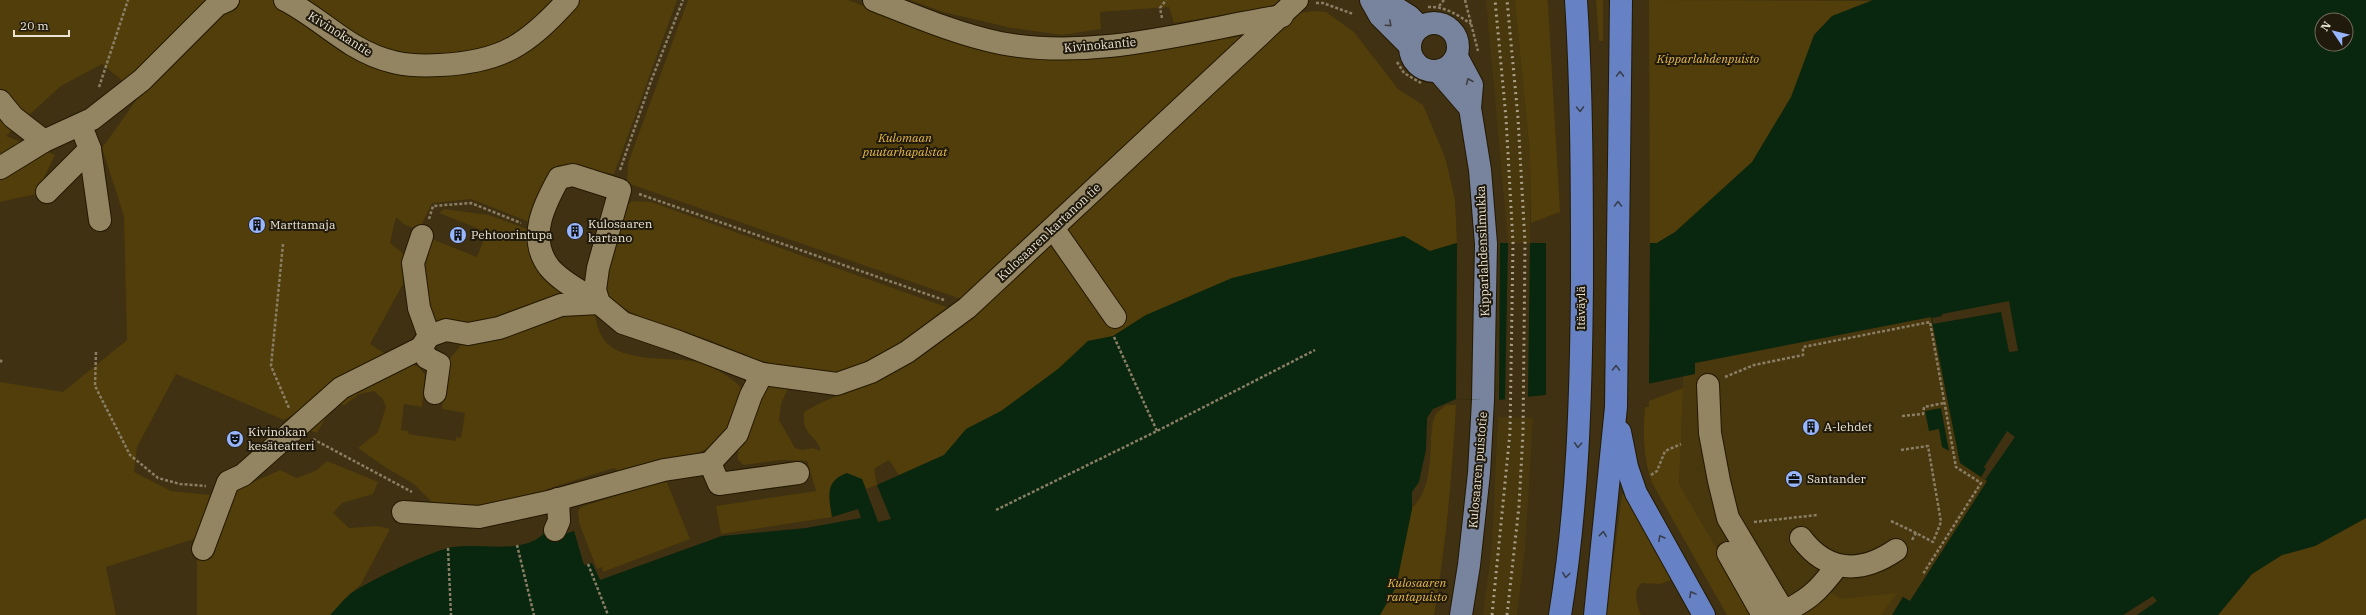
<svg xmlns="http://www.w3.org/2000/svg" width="2366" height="615" viewBox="0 0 2366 615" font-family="'IBM Plex Serif',serif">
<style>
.built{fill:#49380e}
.green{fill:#513e0a}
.water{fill:#09260e;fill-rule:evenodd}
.pier{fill:#3f3111}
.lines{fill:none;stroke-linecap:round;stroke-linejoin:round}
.minor-casing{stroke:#231902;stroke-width:24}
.major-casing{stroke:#231902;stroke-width:24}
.highway-casing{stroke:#231902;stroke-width:24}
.path{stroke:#8a7e65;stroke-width:2.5;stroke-dasharray:3 2;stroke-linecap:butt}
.minor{stroke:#948562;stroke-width:22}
.major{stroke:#78839d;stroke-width:22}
.highway{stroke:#6682c4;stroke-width:22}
.rail{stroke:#aba18a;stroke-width:3;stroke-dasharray:2 4;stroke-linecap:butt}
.oneway{stroke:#3f3f3f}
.oneway2{stroke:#383e4d}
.labels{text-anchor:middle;stroke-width:4;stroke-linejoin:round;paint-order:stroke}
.street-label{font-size:12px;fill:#ebe3d1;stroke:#201a0d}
.park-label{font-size:12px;font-style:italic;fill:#e7b947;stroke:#201a0d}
.poi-label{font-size:12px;fill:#ebe3d1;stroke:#201a0d;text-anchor:start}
</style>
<rect width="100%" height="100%" fill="#3f3111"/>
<g class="built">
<polygon points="1486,0 1515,0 1530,155 1530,243 1508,243"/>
<polygon points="1932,317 1960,463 1987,481 1910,601 1902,597 1892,615 1750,615 1752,607 1679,484 1683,376 1695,373 1695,363"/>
<polygon points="1498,417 1533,418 1525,550 1517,615 1483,615 1492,544"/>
</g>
<g class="green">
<polygon points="0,0 677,0 614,174 558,165 538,203 532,223 471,199 432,203 419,230 405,225 396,217 390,243 405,255 403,284 370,344 390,357 284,420 176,374 137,447 134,472 171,491 211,495 247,485 280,470 297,478 317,470 327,461 378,482 373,494 342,503 333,513 349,528 377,526 390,529 361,584 349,595 348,615 197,615 197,538 106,567 116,615 0,615 0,382 63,392 127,340 124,216 102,148 140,95 102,64 61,86 6,136 55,155 36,194 0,202"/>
<polygon points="688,0 848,0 979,49 1022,57 1169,44 1264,27 969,297 961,299 627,183 628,163"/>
<polygon points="910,0 1285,0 1280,5 1174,23 1169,7 1100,12 1101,29 1062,35 1012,28 943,12"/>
<polygon points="1515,0 1547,0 1548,4 1560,212 1531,223 1530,155"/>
<polygon points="1596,0 1603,0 1603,41 1599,41"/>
<polygon points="1649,0 1873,1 1868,81 1675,232 1657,243 1650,243"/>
<path d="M1313,11L1326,12L1354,32L1398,89L1423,105L1445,157L1455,199L1457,243L1430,251L1146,315L1113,336L1088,341L976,456L954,444L944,455L899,475L889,460L874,469L877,485L866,489L862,479L830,505L832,517L721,534L716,506L816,491L807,461L781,460L744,465L738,460V445L763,383L789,386L781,404L779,420L795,448L802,450L812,448L821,451C816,434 801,435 804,412L818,404L860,386L1284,22L1300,13Z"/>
<polygon points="632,201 651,202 952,309 918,338 847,374 803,372 756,359 709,340 639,316 607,300 603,278 625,211 628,205"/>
<polygon points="444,209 489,215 530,230 570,290 545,307 525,314 449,326 434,321 422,301 422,267 429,238 477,257 487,232 439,213"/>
<path d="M566,312H593C597,319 597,328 601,335C617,366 674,355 701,363C717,368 734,379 744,391C740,403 737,418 730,429C713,458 652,465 621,473L614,468L553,487L510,504L477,510L435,505L414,484L385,467L358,448L378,432L386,407L382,398L374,391L359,394L345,405L334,403L317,433L305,429L327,405L410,363L419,367L425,375L422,407L404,404L401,430L408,431V434L456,441V437L461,438L465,413L442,409L448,361L461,345L469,340Z"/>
<path d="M1683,388L1679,484L1752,608L1750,615H1727L1652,483C1643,457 1643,434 1645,407H1649V401Z"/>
<path d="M1446,405H1456C1452,476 1446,545 1434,615H1347L1426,450L1419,482L1412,492V508C1430,492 1430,460 1431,438C1432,430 1432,420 1436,414C1439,410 1443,408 1446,405Z"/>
<polygon points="666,480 690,539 603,572 602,567 597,569 579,523 578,511 581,507"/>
<path d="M1627,491L1671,580L1660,584L1642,583C1632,590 1637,605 1641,615H1606L1622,495Z"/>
<polygon points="2366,518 2366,615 2218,615 2252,574 2282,555 2315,546"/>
<polygon points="1828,591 1841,599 1897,593 1881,615 1801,615"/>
</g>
<g class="water">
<path d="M1873,0H2366V518L2315,546L2282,555L2252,574L2218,615H1892L1903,597L1910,601L1987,481L1960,463L1931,317L1695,363V374L1652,383L1499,400L1456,399L1433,409L1427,418L1426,450L1419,482L1412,492V509L1396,587L1380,615H330C336,609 342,601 349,595C364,583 428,553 448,548C477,541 526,557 546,531L564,534L574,531L584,565L592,563L600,580L722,536L806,528L861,518L858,509L832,517C829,497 824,481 847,473L862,479L878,522L891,519L877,485L944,455L966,429L1001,411L1058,369L1088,341L1113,336L1146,315L1232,278L1404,236L1430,251L1457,243H1657L1675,232L1752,162L1791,97L1814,35L1832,16ZM2322,20H2346V44H2322Z"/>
<polygon points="1941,408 1949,451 1942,447 1939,429 1929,431 1925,411"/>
</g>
<g class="pier">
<polygon points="1457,243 1500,243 1499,400 1456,399"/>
<polygon points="1508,243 1530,243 1528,399 1505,401"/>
<polygon points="1546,243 1650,243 1649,386 1546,397"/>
<polygon points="2009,301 2018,351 2009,352 2001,312 1933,324 1932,318 1942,316 1942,314"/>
<polygon points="2007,431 2015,437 1985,480 1981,477 1986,469 1984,467"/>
<polygon points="2153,596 2157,601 2137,615 2123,615"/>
</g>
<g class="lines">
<g class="minor-casing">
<g id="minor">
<path d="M285,0C309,12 330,31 353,45C383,63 407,67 440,65C502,62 527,45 568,0"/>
<path d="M874,0C915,16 957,34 1000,43C1094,61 1190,31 1282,16"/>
<polyline points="0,101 13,117 44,141"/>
<polyline points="81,126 90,149 100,220"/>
<polyline points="0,168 44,141 92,119 142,80 217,5 228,0"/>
<polyline points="47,192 90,149"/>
<polyline points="1053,228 1115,317"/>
<polyline points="422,236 413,263 419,308 429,336"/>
<path d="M599,303C583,292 561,282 549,267C527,238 544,205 559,178L573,175L620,190L598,268L595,290L599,303L623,323L676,341L762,374L837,384L871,372L907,352L967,308L1297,0"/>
<polyline points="1708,385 1710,433 1719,481 1728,518 1784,612"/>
<polyline points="435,393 439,364 427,358 421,348 429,336 446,330 468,334 499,328 561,305 599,303"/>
<polyline points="710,463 737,434 751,395 762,374"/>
<polyline points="710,463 719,484 798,473"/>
<polyline points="403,512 479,517 548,502 664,470 710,463"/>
<polyline points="555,530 559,521 558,499"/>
<path d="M1801,538C1827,573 1861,574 1896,550"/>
<polyline points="203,549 228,482 243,475 341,388 421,348"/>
<polyline points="1728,553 1763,615"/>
<path d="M1778,615C1808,600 1817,593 1837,566"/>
</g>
</g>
<g class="major-casing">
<g id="major">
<polyline points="1371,0 1380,16 1410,46"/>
<polyline points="1383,0 1409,16 1420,27"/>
<circle cx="1434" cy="47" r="24"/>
<polyline points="1457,57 1472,85 1470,108 1480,170 1486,244 1483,400 1479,473 1469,565 1461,615"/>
<polyline points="1438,71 1470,108"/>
</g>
</g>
<g class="highway-casing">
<g id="highway">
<polyline points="1620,432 1627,467 1636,493 1704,615"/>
<path d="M1560,615C1578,505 1581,396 1582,285C1582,190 1582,95 1576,0"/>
<polyline points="1595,615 1616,407 1621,0"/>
</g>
</g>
<g class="path">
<polyline points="1465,0 1478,51"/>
<polyline points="1316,3 1323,3 1353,14"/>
<polyline points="1439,6 1444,0"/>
<path d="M1428,7C1445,6 1458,15 1471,24"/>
<polyline points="1162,18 1160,8 1166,0"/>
<polyline points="1397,62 1404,73 1421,83"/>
<polyline points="99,87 128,0"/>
<polyline points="620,170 651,81 683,0"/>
<polyline points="639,194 944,300"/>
<polyline points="429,219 433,206 471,203 521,223"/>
<polyline points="283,244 271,366 289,408"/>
<polyline points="1114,337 1157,431"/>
<polyline points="96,352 95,386 130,455 158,478 180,484 206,486"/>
<polyline points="0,362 2,360"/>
<polyline points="1725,377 1754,365 1803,355 1803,347 1930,322 1956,467 1981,483 1923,574"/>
<polyline points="1902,416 1923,414 1924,407 1944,403"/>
<polyline points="313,439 412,492"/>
<polyline points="1901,450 1928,446 1941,522 1933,542 1916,533 1912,540"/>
<polyline points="1651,475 1657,471 1665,451 1681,444"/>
<polyline points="996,510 1157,431 1315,350"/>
<polyline points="1891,521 1916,533"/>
<polyline points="1754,522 1817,515"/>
<polyline points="517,545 534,615"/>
<polyline points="448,548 451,615"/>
<polyline points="588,564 608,615"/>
</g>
<use href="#minor" class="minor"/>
<use href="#major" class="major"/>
<use href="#highway" class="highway"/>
<g class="rail">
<polyline points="1492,615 1510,432 1513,243 1506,118 1495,0"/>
<polyline points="1507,615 1519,506 1523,433 1525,243 1518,118 1507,0"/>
</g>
</g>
<defs><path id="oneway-chevron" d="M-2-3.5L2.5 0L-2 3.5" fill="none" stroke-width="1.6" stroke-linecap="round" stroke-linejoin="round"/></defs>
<g class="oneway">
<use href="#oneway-chevron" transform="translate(1389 24) rotate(42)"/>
<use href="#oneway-chevron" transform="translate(1469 81) rotate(-113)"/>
</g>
<g class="oneway2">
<use href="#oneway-chevron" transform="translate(1620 74) rotate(-89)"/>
<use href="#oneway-chevron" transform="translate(1580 109) rotate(89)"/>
<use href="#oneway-chevron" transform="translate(1618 204) rotate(-89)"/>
<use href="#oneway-chevron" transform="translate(1616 368) rotate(-89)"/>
<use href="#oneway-chevron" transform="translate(1578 445) rotate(93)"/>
<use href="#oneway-chevron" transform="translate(1603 534) rotate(-84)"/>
<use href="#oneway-chevron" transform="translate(1661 538) rotate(-120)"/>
<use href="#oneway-chevron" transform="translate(1566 575) rotate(97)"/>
<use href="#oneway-chevron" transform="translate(1692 594) rotate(-118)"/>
</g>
<defs>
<g id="building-disc" transform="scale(0.9)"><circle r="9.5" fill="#97b6fd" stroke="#201a0d"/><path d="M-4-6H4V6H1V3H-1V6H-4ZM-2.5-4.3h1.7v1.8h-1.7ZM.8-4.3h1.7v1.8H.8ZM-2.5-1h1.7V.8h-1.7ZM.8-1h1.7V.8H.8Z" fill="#111"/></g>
<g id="theatre-disc" transform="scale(0.9)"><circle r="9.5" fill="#97b6fd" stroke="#201a0d"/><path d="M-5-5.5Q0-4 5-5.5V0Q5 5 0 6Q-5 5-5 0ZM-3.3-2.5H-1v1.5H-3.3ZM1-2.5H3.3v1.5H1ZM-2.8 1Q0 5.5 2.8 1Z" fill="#111"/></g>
<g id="office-disc" transform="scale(0.9)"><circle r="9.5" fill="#97b6fd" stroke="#201a0d"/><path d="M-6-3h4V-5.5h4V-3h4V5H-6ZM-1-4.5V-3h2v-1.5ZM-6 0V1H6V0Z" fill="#111"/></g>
</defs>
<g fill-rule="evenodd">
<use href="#building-disc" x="257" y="225"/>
<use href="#building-disc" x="575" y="231"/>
<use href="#building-disc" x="458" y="235"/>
<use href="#building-disc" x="1811" y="427"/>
<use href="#theatre-disc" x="235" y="439"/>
<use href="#office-disc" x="1794" y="479"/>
</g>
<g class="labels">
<g class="street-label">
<text transform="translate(340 34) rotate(32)" y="4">Kivinokantie</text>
<text transform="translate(1100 45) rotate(-5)" y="4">Kivinokantie</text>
<text transform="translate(1049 232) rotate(-43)" y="4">Kulosaaren kartanon tie</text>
<text transform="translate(1483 251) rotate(-92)" y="4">Kipparlahdensilmukka</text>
<text transform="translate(1581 308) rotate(-90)" y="4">Itäväylä</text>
<text transform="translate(1478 470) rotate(-85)" y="4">Kulosaaren puistotie</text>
</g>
<g class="park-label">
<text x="1708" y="63">Kipparlahdenpuisto</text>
<text x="905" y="142">Kulomaan<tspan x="905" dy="14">puutarhapalstat</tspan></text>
<text x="1417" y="587">Kulosaaren<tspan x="1417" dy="14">rantapuisto</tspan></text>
</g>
<g class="poi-label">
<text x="588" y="228">Kulosaaren<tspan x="588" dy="14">kartano</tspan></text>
<text x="270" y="229">Marttamaja</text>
<text x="471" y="239">Pehtoorintupa</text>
<text x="1824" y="431">A-lehdet</text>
<text x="248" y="436">Kivinokan<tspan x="248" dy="14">kesäteatteri</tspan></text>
<text x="1807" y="483">Santander</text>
</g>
</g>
<g transform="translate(2334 32) rotate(305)"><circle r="19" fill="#201a0d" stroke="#716a5b"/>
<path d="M0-3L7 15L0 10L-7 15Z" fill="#97b6fd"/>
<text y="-6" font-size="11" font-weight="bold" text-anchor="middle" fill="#ebe3d1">N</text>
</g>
<path d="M14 30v6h55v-6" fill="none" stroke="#ebe3d1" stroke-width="2"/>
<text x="20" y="30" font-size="12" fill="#ebe3d1" stroke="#201a0d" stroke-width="3" paint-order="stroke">20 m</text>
</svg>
